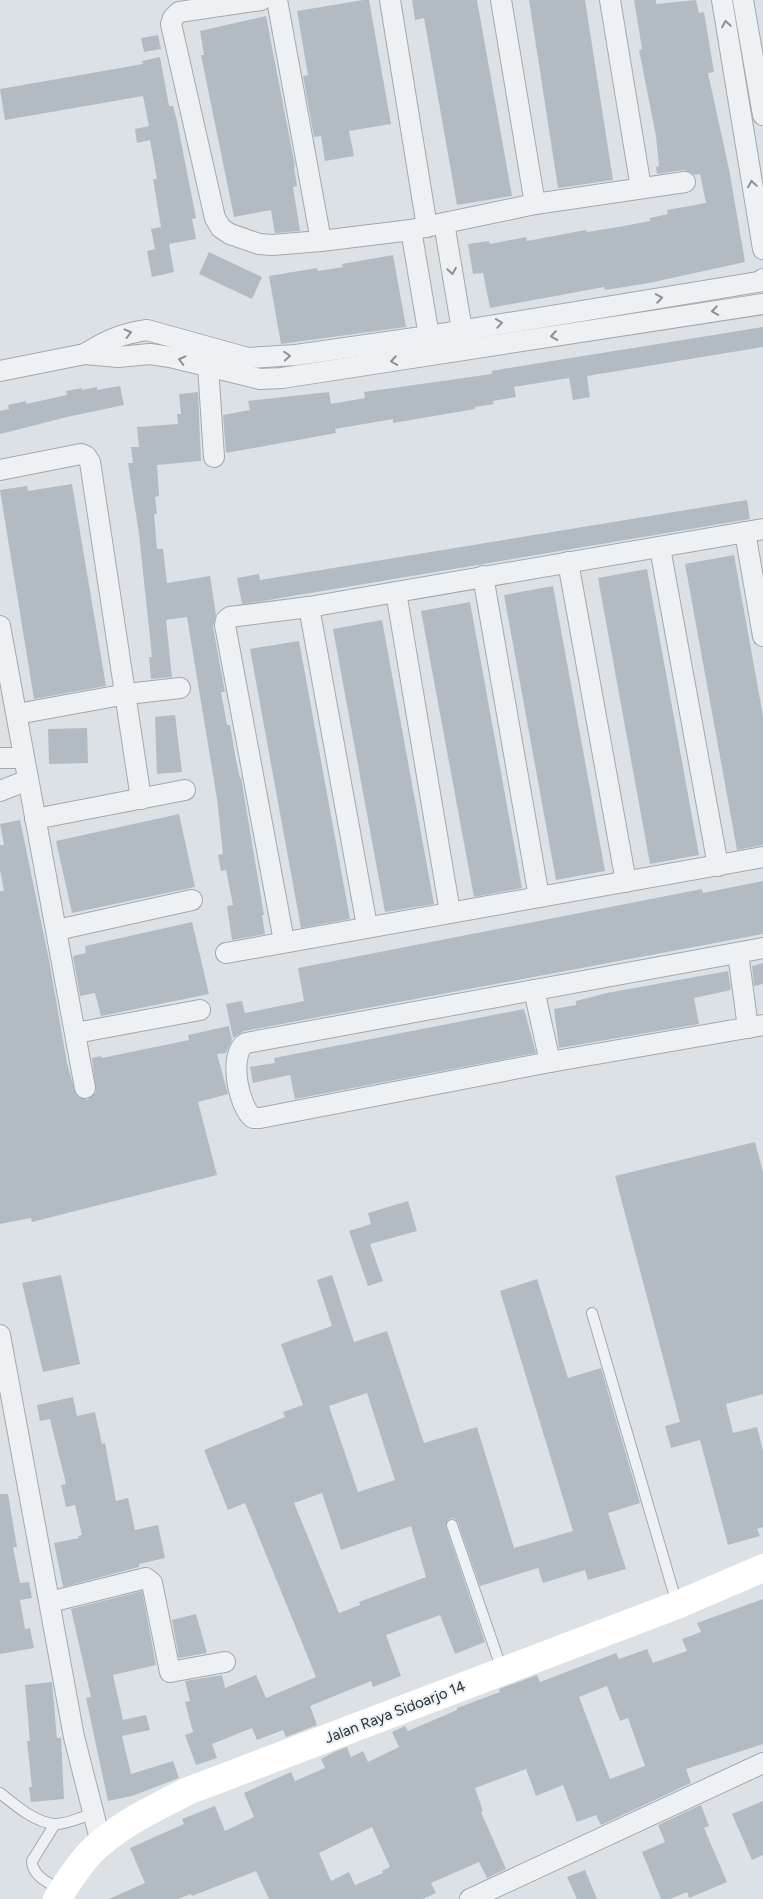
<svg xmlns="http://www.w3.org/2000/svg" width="763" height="1899" viewBox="0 0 763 1899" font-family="Figtree,sans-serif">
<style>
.building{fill:#b3bbc2;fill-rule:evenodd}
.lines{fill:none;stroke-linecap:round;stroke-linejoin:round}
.service-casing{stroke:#a2a9ae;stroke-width:12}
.minor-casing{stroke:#a2a9ae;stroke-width:22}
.service{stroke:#eef1f4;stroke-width:10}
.minor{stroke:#eef1f4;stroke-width:20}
.secondary{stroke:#fff;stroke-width:28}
.oneway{stroke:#8a9197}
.labels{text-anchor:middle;stroke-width:4;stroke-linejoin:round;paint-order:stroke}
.street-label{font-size:15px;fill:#26313a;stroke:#ebf0f3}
</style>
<rect width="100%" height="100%" fill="#dce1e5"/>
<g class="building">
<polygon points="363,0 369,0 391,124 349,131 354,156 325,161 321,136 314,137 303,76 308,75 297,11"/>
<polygon points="412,0 477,0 512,196 457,205 424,18 415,20"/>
<polygon points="529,0 585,0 613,180 558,188"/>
<polygon points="634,0 656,0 656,4 696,0 699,13 704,12 714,72 708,73 729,169 745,262 649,283 605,290 604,287 490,308 483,273 473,274 468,244 489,241 490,244 526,237 527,241 586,230 587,232 624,226 650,221 650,218 668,214 667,210 706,203 700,174 695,175 684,170 657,174 656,167 659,166 656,136 639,50 642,49"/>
<polygon points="266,16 295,166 294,167 297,186 293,187 300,231 275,233 271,210 234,217 201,55 204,55 200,31"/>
<polygon points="158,35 161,49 144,52 141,38"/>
<polygon points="160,57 169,106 173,106 177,121 196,218 192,219 196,239 169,244 174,272 152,277 147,251 155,249 151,229 161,227 153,179 157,179 150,140 137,143 135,129 149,126 143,96 5,120 0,89 143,64 142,61"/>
<polygon points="209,252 262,277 252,299 199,274"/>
<polygon points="393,255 406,327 281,344 269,276 317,268 318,271 343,267 342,264"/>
<polygon points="763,327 763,347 587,376 590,397 573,400 569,378 514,387 516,397 493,401 494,404 475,407 475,409 393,423 393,419 335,429 336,433 226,453 223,415 250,410 248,401 329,392 331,404 365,398 364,392 492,374 492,371 515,367"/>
<polygon points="120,386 124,405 67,417 0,434 0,411 9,409 8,405 26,401 26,404 67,395 66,391 82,388 82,390 97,387 97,390"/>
<polygon points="198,392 201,461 157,465 159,496 155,497 157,514 154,514 157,549 163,549 167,583 210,576 216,615 213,627 225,692 221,692 227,725 230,725 236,760 240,778 241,777 264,915 262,915 265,934 232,940 227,906 233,905 226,870 221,871 218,855 223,854 217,799 187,617 166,620 172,677 151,679 149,657 152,657 139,534 128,463 133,463 131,447 139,447 137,427 178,424 177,414 181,414 179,394"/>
<polygon points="72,484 106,686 34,699 0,490 27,486 28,491"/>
<polygon points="747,500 750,519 263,601 242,604 237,578 259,574 260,580"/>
<polygon points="734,555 763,716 763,845 737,850 685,564"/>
<polygon points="647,569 699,855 650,864 598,578"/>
<polygon points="553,586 605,871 556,880 504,595"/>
<polygon points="470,602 522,888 474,897 421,611"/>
<polygon points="382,620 434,904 385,912 333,629"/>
<polygon points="299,641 350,919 301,928 250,649"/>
<polygon points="175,715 182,772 157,774 155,717"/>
<polygon points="87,728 88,763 49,764 48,729"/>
<polygon points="179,814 195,887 72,913 56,841"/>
<polygon points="20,820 49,960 67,1063 76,1095 87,1100 96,1092 92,1058 101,1056 102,1058 189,1040 188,1035 229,1026 232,1040 226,1053 217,1054 228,1094 198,1102 217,1175 32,1222 31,1218 0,1224 0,891 4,891 0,870 0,845 4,845 0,824"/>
<polygon points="763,881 763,934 244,1031 233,1038 226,1004 242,1001 245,1013 304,1001 298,968 702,889 703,893"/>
<polygon points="192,922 209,994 101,1016 95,993 80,996 73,956 86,953 85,946"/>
<polygon points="763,963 763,984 754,986 752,966"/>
<polygon points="728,971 731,990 694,998 699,1024 559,1048 554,1009 576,1005 576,1001 607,993"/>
<polygon points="524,1009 536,1053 295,1099 290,1075 253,1083 250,1067 275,1063 274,1058"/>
<polygon points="755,1142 763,1172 763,1394 726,1404 733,1433 757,1427 763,1451 763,1527 757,1529 760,1536 728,1545 700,1440 671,1448 665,1426 680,1422 615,1176"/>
<polygon points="408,1201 417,1231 370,1244 383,1281 368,1286 349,1231 371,1224 368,1213"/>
<polygon points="61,1275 80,1364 43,1372 22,1283"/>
<path d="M332,1275L354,1342L387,1331L424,1443L477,1427L514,1548L573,1531L500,1291L537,1279L568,1378L601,1368L640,1503L608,1513L626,1569L588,1580L585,1570L543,1583L538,1568L480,1586L458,1523L454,1518L449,1519L446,1527L485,1642L455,1654L440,1615L386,1635L401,1676L373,1687L371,1681L310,1706L317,1725L286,1737L283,1730L257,1740L252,1728L212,1744L217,1758L196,1765L185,1735L193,1732L185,1702L190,1701L185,1681L222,1675L225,1688L256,1675L266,1698L316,1677L245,1503L228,1510L204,1450L285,1417L283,1412L303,1405L281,1344L332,1326L317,1280ZM367,1393L395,1480L358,1492L329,1406ZM322,1493L341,1550L411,1526L426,1577L359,1602L360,1605L339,1613L294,1503Z"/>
<polygon points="73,1397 77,1416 95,1412 102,1444 105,1443 116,1501 128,1498 135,1530 158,1525 165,1558 139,1564 139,1567 63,1587 54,1543 79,1538 78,1536 82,1535 75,1505 66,1507 61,1485 66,1484 50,1419 40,1421 37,1405"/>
<polygon points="0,1494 8,1494 17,1547 13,1547 20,1583 29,1582 32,1598 20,1600 25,1629 30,1628 34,1648 0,1654"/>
<polygon points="142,1591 156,1665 113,1675 123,1720 146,1715 150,1730 122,1736 131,1774 173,1761 179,1778 132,1796 108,1801 86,1698 91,1697 71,1609"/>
<path d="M763,1599V1744L686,1769L691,1783L601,1825L596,1815L577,1822L563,1785L536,1796L526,1769L475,1788L483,1811L481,1812L506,1869L487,1878L479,1862L431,1883L436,1893L423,1899H269L256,1871L192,1896L191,1894L178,1899H109L145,1883L130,1848L184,1824L182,1819L215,1806L225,1831L254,1817L244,1793L291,1772L295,1781L325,1768L321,1759L334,1752L347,1747L351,1757L363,1751L368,1762L399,1747L392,1732L405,1726L408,1731L457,1710V1708L500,1692L499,1689L537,1675L540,1682L616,1653L619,1659L647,1649L653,1663L687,1651L682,1639L701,1632L697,1623ZM607,1686L620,1721L628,1718L645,1766L610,1779L579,1697ZM372,1827L390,1867L382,1871L383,1873L355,1885L349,1872L331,1881L319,1853Z"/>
<polygon points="196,1614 207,1653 179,1658 172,1620"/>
<polygon points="52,1682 57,1738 61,1738 64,1799 31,1802 29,1787 32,1787 27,1741 30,1741 25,1685"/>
<polygon points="763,1801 763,1855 752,1860 732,1814"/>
<polygon points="701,1805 709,1826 704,1828 727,1882 689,1898 687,1892 670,1899 661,1899 642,1852 665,1842 658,1825"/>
<polygon points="585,1870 597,1899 577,1899 567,1877"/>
</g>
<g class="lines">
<g class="service-casing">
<g id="service">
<polyline points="592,1313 677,1604"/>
<polyline points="452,1525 502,1670"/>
<path d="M0,1793C15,1805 34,1822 54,1824C66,1825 81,1817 92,1814"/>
<path d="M55,1824L32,1861C32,1876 49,1883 61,1890"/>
</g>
</g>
<g class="minor-casing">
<g id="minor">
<polyline points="261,0 179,12 173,18 171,24 215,218 221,228 230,234 259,244 272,245 321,241 411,230 535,204 685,182"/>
<polyline points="277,0 321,241"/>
<polyline points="390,0 427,227"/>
<polyline points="501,0 535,204"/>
<polyline points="610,0 641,188"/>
<polyline points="722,0 763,249"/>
<polyline points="743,0 763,115"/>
<polyline points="444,223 464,342"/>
<polyline points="411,230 431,348"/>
<path d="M85,354C105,341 123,333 147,330L248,358L296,355L429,336L758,282L763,279"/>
<polyline points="208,366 214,457"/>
<polyline points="0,371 85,354 118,357 150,354 170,357 260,379 282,378 763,304"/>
<polyline points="0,470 81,454 86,456 90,462 141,799"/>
<polyline points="745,532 763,636"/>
<polyline points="660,548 718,866"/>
<polyline points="568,562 626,882"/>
<polyline points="483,576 539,897"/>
<polyline points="396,592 450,912"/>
<polyline points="309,607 367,926"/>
<polyline points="0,626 85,1088"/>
<polyline points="17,714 127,694 180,688"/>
<polyline points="0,758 24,758"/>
<polyline points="0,791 28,780"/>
<polyline points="35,819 185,790"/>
<polyline points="57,930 192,900"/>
<polyline points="284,941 225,625 226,620 230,617 309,607 763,529"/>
<path d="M763,948L246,1043C228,1053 238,1106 253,1118H260L550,1062L763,1025"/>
<polyline points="226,953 763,857"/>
<polyline points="738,953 748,1028"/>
<polyline points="534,990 550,1062"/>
<polyline points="76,1033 200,1010"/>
<polyline points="0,1335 74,1737 101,1843"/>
<polyline points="50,1602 146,1578 152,1583 170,1672 225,1662"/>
<polyline points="470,1899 763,1763"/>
</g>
</g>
<use href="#service" class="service"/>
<use href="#minor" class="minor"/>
<path class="secondary" d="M57,1899C70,1879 84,1856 102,1842C128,1820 159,1806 188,1791L677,1605L763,1568"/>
</g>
<defs><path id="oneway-chevron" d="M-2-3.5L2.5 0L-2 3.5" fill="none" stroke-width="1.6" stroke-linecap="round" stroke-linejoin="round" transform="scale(1.25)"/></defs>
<g class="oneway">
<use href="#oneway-chevron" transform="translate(726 24) rotate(-99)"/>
<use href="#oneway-chevron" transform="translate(752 184) rotate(-99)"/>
<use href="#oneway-chevron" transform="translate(452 271) rotate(81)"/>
<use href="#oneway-chevron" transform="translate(659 298) rotate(-9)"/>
<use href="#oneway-chevron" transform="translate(715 311) rotate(171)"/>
<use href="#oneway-chevron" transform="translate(499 323) rotate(-9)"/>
<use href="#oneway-chevron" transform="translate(128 333) rotate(-14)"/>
<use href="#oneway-chevron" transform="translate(554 336) rotate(171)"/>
<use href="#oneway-chevron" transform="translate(287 356) rotate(-4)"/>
<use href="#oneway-chevron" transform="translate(182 360) rotate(-166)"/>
<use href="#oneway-chevron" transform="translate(394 361) rotate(171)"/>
</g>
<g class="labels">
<g class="street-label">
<text transform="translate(395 1712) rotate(-21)" y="5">Jalan Raya Sidoarjo 14</text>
</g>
</g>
</svg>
